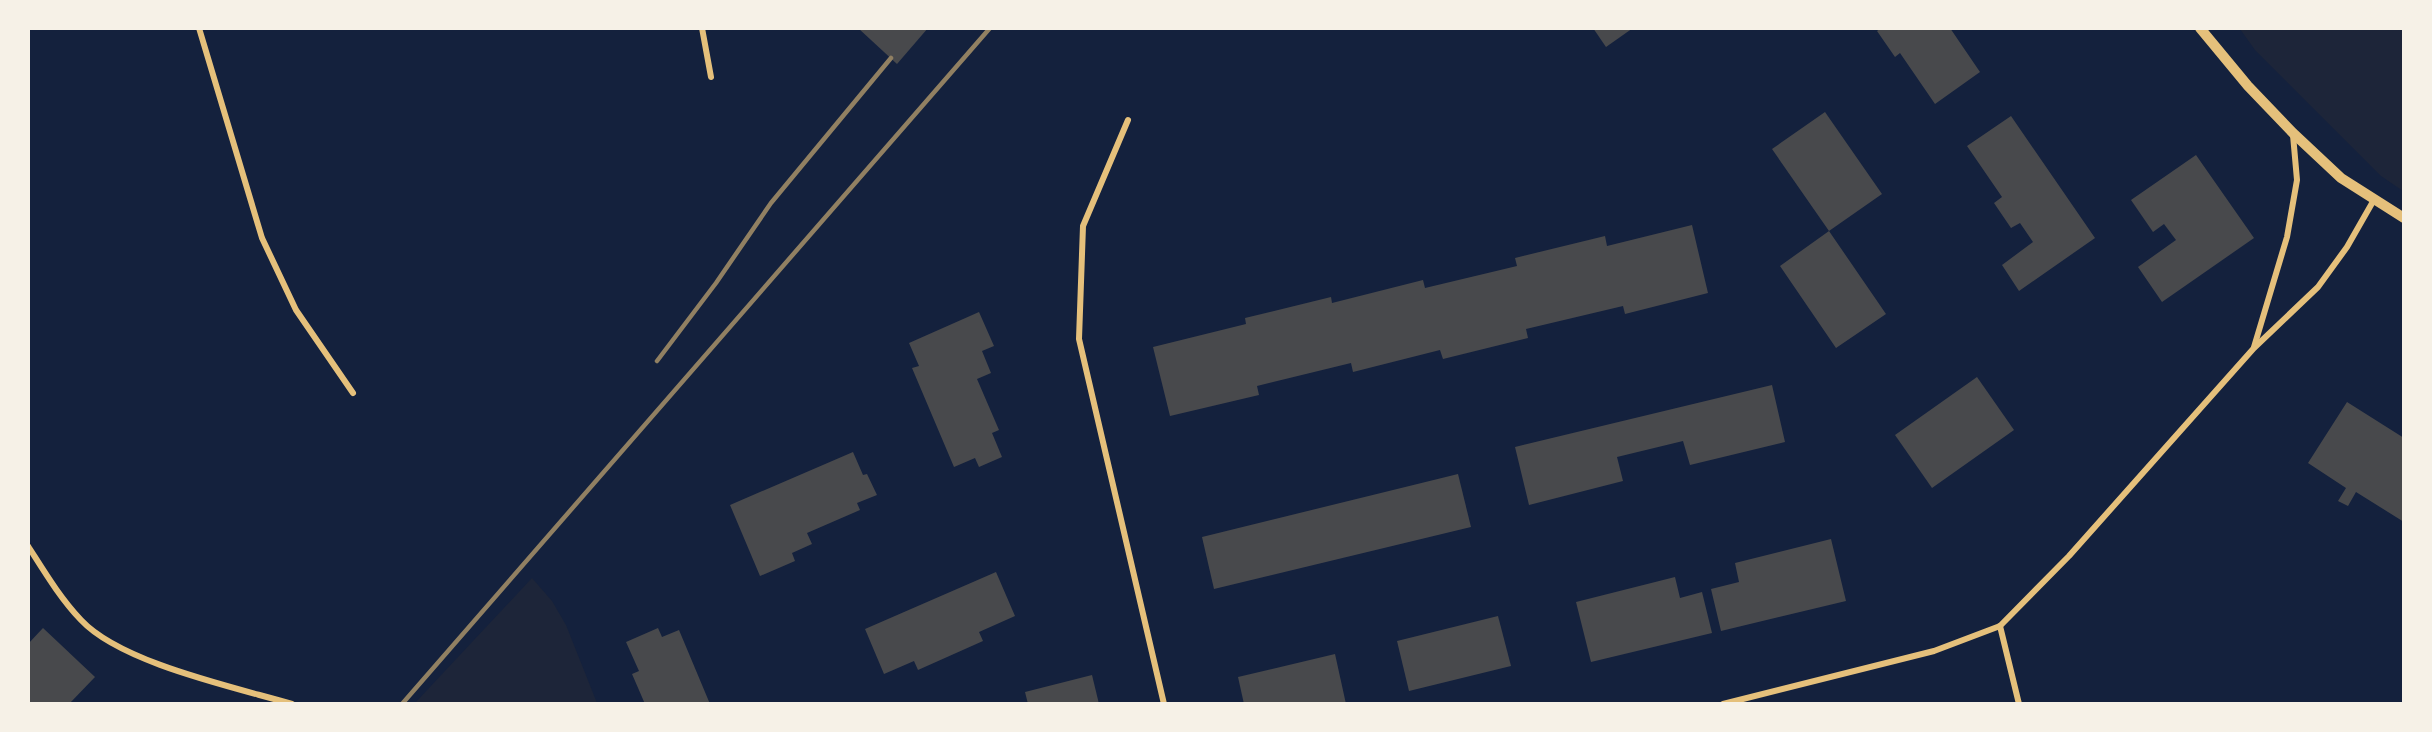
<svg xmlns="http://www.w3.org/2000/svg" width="2432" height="732" viewBox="0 0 2432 732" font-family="Karla,sans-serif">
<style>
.green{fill:#1d2539}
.building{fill:#48494c}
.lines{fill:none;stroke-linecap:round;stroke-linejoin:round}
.minor{stroke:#e5c07b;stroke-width:6}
.tertiary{stroke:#e5c07b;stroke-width:10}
.rail{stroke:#918062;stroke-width:4.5}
</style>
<rect width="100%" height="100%" fill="#14213d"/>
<g class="green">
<polygon points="2240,29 2403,29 2403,191 2381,176 2255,50"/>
<polygon points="532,578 552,601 566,625 597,703 415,703"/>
</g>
<g class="building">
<polygon points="858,28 928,28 897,64"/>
<polygon points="1593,28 1633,28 1606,47"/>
<polygon points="1881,28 1950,28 1980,72 1935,104 1900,53 1895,57 1877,31"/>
<polygon points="1825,112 1882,194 1829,231 1886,314 1836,348 1780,266 1829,231 1772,149"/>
<polygon points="2011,116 2095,238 2019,291 2002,265 2033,242 2020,223 2011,228 1994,203 2002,197 1967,146"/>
<polygon points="2196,155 2254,238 2162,302 2138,267 2176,240 2164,224 2153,232 2131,200"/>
<polygon points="1692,225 1708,293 1625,314 1623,306 1526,329 1528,338 1443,359 1440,350 1353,372 1351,363 1257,386 1259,395 1170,416 1153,347 1246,324 1245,318 1331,297 1332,303 1423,280 1425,288 1517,266 1515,258 1605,236 1607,246"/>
<polygon points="979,312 994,346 982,351 991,373 977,379 999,430 992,433 1002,457 979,467 975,458 954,467 912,368 919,366 909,343"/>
<polygon points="1977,377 2014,430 1932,488 1895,435"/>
<polygon points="1772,385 1785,442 1690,465 1683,441 1617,457 1623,481 1529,505 1515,447"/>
<polygon points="2347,402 2404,438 2404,522 2356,492 2348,506 2338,501 2346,488 2308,463"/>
<polygon points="853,452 863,475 867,474 877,495 857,503 860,510 807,533 812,544 792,553 795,561 760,576 730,505"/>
<polygon points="1458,474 1471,527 1214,589 1202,537"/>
<polygon points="1831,539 1846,601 1721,631 1711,589 1739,582 1735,563"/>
<polygon points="996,572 1015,616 979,632 983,641 918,670 914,661 884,674 865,629"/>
<polygon points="1675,577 1680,598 1702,592 1712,633 1591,662 1576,602"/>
<polygon points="1498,616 1511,666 1409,691 1397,641"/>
<polygon points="43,628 95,677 69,704 28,704 28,644"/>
<polygon points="658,628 662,637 679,630 710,704 645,704 632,674 639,671 626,642"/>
<polygon points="1335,654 1346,704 1244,704 1238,677"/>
<polygon points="1092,675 1099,704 1028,704 1025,692"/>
</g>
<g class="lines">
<g class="minor">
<polyline points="199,28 262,238 296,310 353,393"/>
<polyline points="702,28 711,77"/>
<polyline points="1128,120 1083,226 1079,339 1164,704"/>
<polyline points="2254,347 2287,237 2297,180 2293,135"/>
<path d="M28,546C44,571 60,598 81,620C121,663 234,687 292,704"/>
<polyline points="2000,626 2019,704"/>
<polyline points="1723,704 1934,651 2000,626 2069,556 2254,348 2318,287 2347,247 2375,198"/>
</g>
<polyline class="tertiary" points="2200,28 2248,86 2293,133 2341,178 2404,218"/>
<g class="rail">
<polyline points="657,361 716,283 771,203 891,58"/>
<polyline points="402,704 990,28"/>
</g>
</g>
<rect width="2432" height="732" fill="none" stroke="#f6f1e7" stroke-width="60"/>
</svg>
